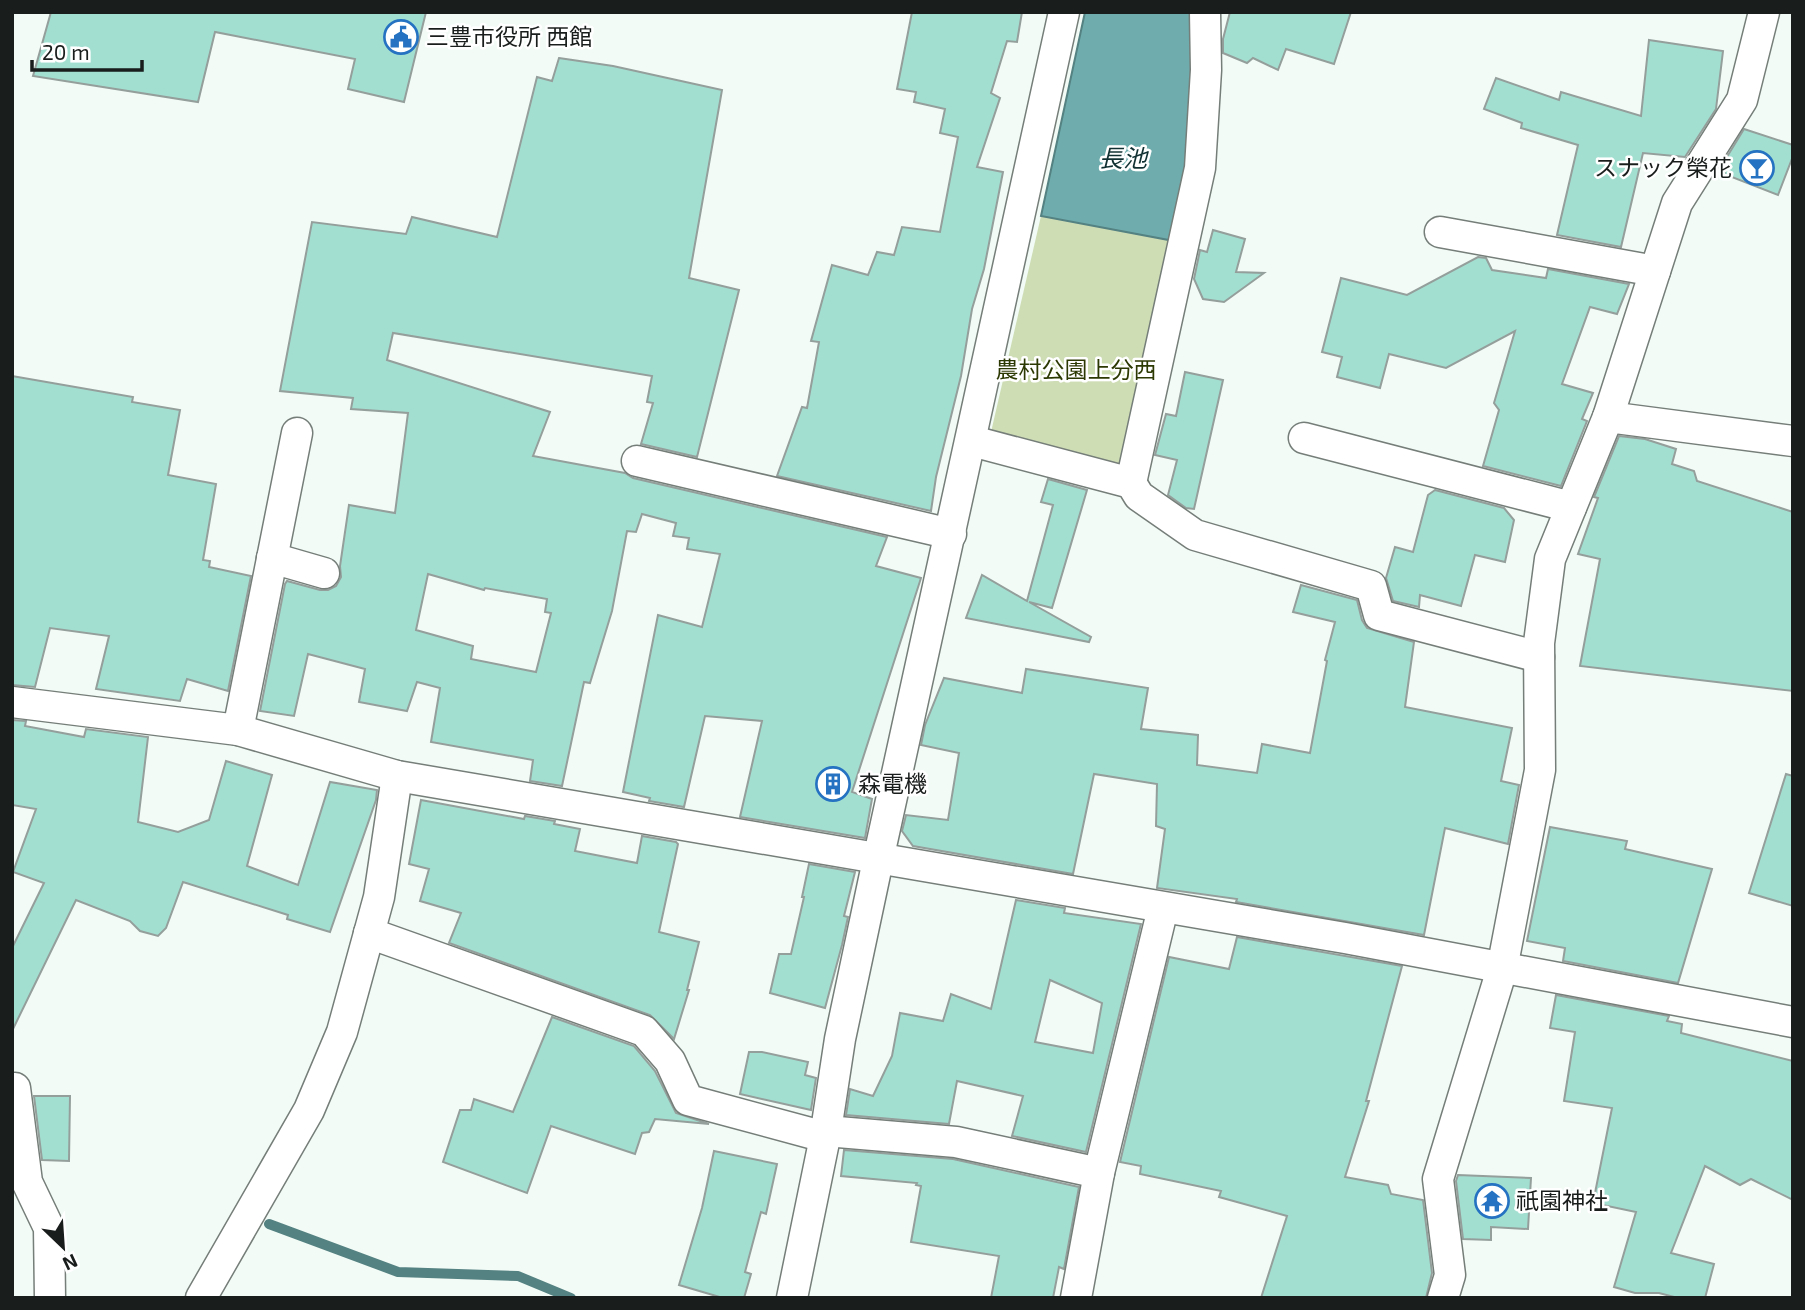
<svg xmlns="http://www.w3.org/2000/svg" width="1805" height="1310" viewBox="0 0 1805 1310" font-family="'Exo 2','Noto Sans JP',sans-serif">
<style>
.green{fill:#cfddb5}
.water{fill:#6eacad;stroke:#548181;stroke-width:2}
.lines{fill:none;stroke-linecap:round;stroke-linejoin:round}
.stream{stroke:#548181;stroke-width:10}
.building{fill:#a3dfd1;stroke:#949e9b;stroke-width:2;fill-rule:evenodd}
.minor-casing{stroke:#767e79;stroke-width:33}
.minor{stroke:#fff;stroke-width:30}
.labels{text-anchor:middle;stroke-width:5;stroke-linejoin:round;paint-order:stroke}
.poi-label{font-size:23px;fill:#191d1b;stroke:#fff;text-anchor:start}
.park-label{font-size:23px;fill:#2c3903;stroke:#fff}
.water-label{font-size:24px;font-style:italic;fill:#103031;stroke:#fff}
</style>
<rect width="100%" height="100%" fill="#f2fbf6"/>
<polygon class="green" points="1041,216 1174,241 1126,465 991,432"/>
<polygon class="water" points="1085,12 1199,12 1191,167 1174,241 1041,216"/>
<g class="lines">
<polyline class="stream" points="269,1224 398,1272 518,1276 571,1298"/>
</g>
<g class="building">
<polygon points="51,12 426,12 404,102 348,89 355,59 215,32 198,102 33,76"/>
<polygon points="912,12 1022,12 1017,42 1007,41 991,93 1000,98 977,167 1003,172 984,269 972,309 961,376 936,477 931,511 777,476 802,407 807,408 819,342 811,341 832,265 868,275 877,252 894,255 902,227 940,232 958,137 940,133 945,109 914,102 916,92 897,89"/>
<polygon points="1230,12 1351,12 1334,64 1286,49 1278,70 1253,58 1247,63 1223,53 1223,39"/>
<polygon points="1649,40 1723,51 1716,109 1685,157 1643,153 1621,247 1557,235 1578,145 1521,128 1522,123 1484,109 1496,78 1559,100 1561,92 1641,116"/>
<path d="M559,58L613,66L722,90L689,278L739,290L697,457L641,444L653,403L647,402L652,376L393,333L387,360L550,412L533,456L625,473L633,478L887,537L876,566L921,578L852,792L872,799L865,838L740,817L762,721L705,716L684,807L649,801L650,798L623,792L658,615L702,627L720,554L687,549L689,538L673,536L676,523L642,514L636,532L627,531L612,611L590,683L584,682L562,786L530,781L533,760L431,742L440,688L417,682L407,711L359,702L365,669L308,654L294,716L260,711L285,584L287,581L320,590H328L336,586L341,577L340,566L349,505L395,513L408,413L351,409L353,398L280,391L312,222L406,234L412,217L497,237L537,77L552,81ZM428,574L484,590L485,588L547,599L545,612L551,613L536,672L471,659L473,646L416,630Z"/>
<polygon points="1744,129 1793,145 1793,156 1778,195 1724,174 1729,161 1725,160"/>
<polygon points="1213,230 1245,239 1236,272 1264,273 1224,302 1203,299 1194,279 1200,250 1207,252"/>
<polygon points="1478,257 1486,258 1492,270 1546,278 1548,269 1629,284 1617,314 1590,307 1562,384 1593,393 1582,419 1587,421 1561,486 1483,466 1499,410 1494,403 1515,331 1446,368 1389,354 1380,388 1337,377 1342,357 1322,352 1341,278 1407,295"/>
<polygon points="1185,372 1223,380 1194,509 1186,508 1168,495 1177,460 1155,455 1166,414 1176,416"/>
<polygon points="12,376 133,397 132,402 180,410 168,475 216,484 203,560 210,561 209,567 251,576 228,691 187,679 180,701 96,689 109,636 50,628 35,687 12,685"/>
<polygon points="1619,436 1645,439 1676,449 1672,464 1694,471 1697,481 1793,512 1793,691 1580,666 1600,559 1578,554 1598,498 1594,497"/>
<polygon points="1048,479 1087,490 1052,608 1029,602 1091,637 1089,642 966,618 982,575 1027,601 1053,505 1041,502"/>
<polygon points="1435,490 1504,508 1514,520 1505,562 1475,555 1461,606 1420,595 1419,607 1393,601 1386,578 1395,547 1413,552 1428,495"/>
<polygon points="1301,585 1357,600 1362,620 1367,628 1414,642 1405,707 1512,728 1501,781 1519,785 1508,844 1445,828 1424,935 1236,902 1237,899 1157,888 1165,829 1156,826 1157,784 1094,774 1073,874 913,846 902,831 906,815 948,820 959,753 921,745 925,725 944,678 1022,693 1026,669 1148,688 1141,729 1198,735 1197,765 1257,773 1262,744 1310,753 1327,661 1325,660 1335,622 1293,612"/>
<polygon points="12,720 26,721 25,726 84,737 86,729 148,737 138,822 178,832 209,820 226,761 272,775 247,866 298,885 330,782 377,790 376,800 330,932 287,919 288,915 183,882 166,928 158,936 140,931 130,921 76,900 12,1031 12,948 44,883 13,872 36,809 12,805"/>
<polygon points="1786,774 1793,776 1793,906 1749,893"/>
<polygon points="421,800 524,819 525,816 555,821 554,824 580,829 575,851 637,863 642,836 676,842 678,844 659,932 699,942 687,990 689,990 674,1039 650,1015 449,943 461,913 420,901 429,869 409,864"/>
<polygon points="1550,827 1627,841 1625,849 1712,869 1678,983 1563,961 1565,948 1527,941"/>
<polygon points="809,864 855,872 844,916 848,917 842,945 825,1008 770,993 779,954 791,954 804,897 802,897"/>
<path d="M1016,900L1065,908L1064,913L1141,924L1086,1152L1012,1136L1023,1096L957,1081L949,1124L846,1115L850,1089L873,1096L892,1056L900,1013L943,1021L951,994L991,1009ZM1050,980L1102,1003L1093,1053L1035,1042Z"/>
<polygon points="1237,937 1402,966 1366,1101 1369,1101 1345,1177 1388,1185 1391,1194 1423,1200 1432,1273 1426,1298 1261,1298 1287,1216 1219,1197 1221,1191 1140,1174 1141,1166 1120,1162 1169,957 1229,969"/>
<polygon points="1556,995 1669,1016 1667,1021 1682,1024 1681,1033 1793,1061 1793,1200 1751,1179 1740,1185 1705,1166 1671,1253 1714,1264 1705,1298 1678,1298 1659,1293 1635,1293 1614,1287 1636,1212 1593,1203 1612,1108 1564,1101 1575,1032 1550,1028"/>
<polygon points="552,1017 634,1046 655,1071 676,1113 709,1124 655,1119 649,1132 642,1133 635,1154 551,1126 527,1193 443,1162 460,1110 471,1110 474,1099 513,1112"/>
<polygon points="749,1052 762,1052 808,1062 805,1075 816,1078 811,1110 740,1094"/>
<polygon points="34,1096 70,1096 69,1161 42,1160"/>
<polygon points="844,1150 953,1159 1079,1187 1064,1269 1059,1267 1053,1298 991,1298 999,1256 911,1242 921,1186 916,1185 917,1183 841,1176"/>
<polygon points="714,1151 777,1164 766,1214 761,1212 745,1272 751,1274 744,1298 723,1298 679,1285 702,1208"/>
<polygon points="1458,1175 1531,1178 1528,1229 1491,1227 1491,1240 1463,1239 1456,1181"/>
</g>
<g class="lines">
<g class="minor-casing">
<g id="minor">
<polyline points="1440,232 1655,271"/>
<polyline points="1608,417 1793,441"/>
<polyline points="1304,438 1571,507"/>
<polyline points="972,441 1131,483 1139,496 1195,535 1371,586 1379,615 1539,657"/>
<polyline points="637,461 951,534"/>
<polyline points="1131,483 1200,168 1206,70 1205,12"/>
<polyline points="272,558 324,573"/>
<polyline points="12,702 238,730 397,776 1345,938 1793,1022"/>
<polyline points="238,730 297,433"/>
<polyline points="369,933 644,1031 670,1061 688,1100 825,1137"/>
<polyline points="15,1088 27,1182 49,1228 50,1298"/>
<polyline points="826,1131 956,1142 1099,1173"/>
<polyline points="201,1298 309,1110 342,1032 379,897 397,776"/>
<polyline points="792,1298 825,1137 840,1039 878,860 1064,12"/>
<polyline points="1076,1298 1099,1173 1163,908"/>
<polyline points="1443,1298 1450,1275 1438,1179 1502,969 1540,770 1539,643 1550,559 1608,417 1677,203 1742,100 1764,12"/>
</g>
</g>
<use href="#minor" class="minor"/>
</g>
<defs>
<g id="civic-ring" transform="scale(1.75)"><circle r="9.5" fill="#fff" stroke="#2472c1" stroke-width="1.5"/><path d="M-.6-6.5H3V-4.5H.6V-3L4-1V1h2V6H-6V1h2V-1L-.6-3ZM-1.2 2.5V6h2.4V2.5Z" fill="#2472c1"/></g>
<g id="bar-ring" transform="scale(1.75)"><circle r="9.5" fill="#fff" stroke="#2472c1" stroke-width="1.5"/><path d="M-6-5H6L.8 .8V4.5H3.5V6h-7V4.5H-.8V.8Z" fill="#2472c1"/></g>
<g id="building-ring" transform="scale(1.75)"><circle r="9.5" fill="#fff" stroke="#2472c1" stroke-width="1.5"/><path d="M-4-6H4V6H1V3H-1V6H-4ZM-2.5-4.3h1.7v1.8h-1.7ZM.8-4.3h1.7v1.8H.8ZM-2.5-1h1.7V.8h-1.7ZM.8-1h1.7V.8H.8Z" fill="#2472c1"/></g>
<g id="temple-ring" transform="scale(1.75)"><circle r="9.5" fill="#fff" stroke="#2472c1" stroke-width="1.5"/><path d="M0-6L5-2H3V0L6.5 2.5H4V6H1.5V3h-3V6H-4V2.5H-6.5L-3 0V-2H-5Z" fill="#2472c1"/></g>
</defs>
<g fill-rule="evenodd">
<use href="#civic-ring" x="401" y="37"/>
<use href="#bar-ring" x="1757" y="168"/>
<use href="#building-ring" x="833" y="784"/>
<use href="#temple-ring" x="1492" y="1201"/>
</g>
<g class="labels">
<g class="poi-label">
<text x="426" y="45">三豊市役所 西館</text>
<text x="1732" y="176" text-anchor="end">スナック榮花</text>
<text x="858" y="792">森電機</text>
<text x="1516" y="1209">祇園神社</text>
</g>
<g class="park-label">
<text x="1076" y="378">農村公園上分西</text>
</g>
<g class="water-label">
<text x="1123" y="167">長池</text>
</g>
</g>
<rect width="1805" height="1310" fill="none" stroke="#191d1b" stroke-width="28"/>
<g transform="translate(63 1247) rotate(155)" stroke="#ffffff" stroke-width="5" paint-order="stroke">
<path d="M0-5L12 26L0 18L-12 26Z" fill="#191d1b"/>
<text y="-10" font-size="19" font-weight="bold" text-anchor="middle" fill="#191d1b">N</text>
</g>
<path d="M32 60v10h110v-10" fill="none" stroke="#191d1b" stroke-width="3.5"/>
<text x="42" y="60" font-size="21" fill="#191d1b" stroke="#ffffff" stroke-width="5" paint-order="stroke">20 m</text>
</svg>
